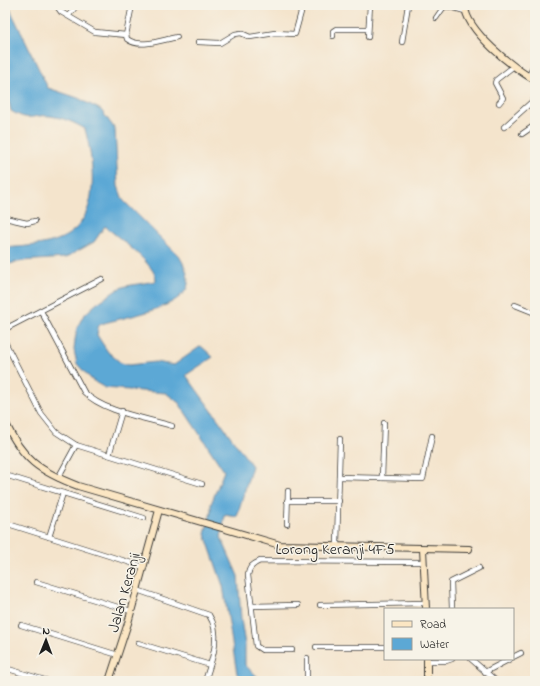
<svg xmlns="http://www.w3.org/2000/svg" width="540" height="686" viewBox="0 0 540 686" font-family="'Indie Flower',sans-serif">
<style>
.water{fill:#5ca8d5;stroke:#3c6278}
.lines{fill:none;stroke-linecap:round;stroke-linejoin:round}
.street-casing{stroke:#3c3a36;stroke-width:6}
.secondary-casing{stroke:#3c3a36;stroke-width:8}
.street{stroke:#fff;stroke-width:4.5}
.secondary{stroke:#fbe6c3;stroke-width:6}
.labels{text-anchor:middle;stroke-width:3;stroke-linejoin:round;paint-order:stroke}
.street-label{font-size:16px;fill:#1c1c1c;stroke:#f7f3e8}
</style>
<rect width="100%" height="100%" fill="#f7f3e8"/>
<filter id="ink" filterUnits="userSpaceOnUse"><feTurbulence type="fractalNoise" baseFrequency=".025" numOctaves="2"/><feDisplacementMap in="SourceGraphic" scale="8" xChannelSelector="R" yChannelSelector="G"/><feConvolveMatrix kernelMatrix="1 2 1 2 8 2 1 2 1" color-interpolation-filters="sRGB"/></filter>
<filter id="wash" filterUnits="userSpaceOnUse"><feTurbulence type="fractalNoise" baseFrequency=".012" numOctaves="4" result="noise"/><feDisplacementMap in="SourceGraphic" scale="16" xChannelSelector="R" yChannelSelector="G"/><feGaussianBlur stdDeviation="0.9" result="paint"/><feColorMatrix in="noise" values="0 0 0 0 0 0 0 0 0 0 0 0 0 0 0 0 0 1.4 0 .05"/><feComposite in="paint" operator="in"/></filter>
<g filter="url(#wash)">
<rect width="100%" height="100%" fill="#f4e4cc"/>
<path class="water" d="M5,5H8L48,88L78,98L101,110L115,129L118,186L123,200L179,256C184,264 191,278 187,288C176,310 123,317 101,324L98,327L97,335L108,352L121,363L129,365L155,362L174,365L201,346L213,357L186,375L252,466L237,517L225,515L221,537L238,576L241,619L245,645V665L262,681H244L237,674L223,586L205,534L211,512V504L224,471L179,403L166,393L105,388L92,380L77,364L74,350L75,340L77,328L83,316L96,304L118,289L126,286L156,281C158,266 117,237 105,226L94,242L65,258L21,261L5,265V248C24,246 45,246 62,238C102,219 94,163 85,129C74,122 63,118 50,116C31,114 31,123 11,111L5,85Z"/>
</g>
<g filter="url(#ink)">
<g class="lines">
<g class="street-casing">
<g id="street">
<polyline points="56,5 61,12 95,32 126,35"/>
<path d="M132,5L126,35L127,39C140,49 161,40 177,37"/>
<polyline points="69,15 77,5"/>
<polyline points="436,18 443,8 447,6 465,11"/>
<polyline points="333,36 333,31 336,29 368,29"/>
<polyline points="368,37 370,5"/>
<polyline points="198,42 220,43 235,34 241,33 250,37 275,33 295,34 303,5"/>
<polyline points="402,42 408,5"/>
<polyline points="529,77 535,61"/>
<polyline points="499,103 503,98 495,83 496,80 514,66"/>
<polyline points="504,127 535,99"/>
<polyline points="522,134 535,125"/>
<polyline points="5,218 27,223 35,221"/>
<polyline points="515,305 535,313"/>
<path d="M41,311L84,392C103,412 146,418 172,426"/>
<polyline points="5,329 102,279"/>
<polyline points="5,342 41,413 56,432 76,445 202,484"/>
<polyline points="109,455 122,411"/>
<polyline points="5,475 144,518"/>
<polyline points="339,477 423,479 432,436"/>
<polyline points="58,478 76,445"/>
<polyline points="382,478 384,423"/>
<polyline points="287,501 339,501"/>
<polyline points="5,523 144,567"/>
<polyline points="287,524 288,491"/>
<polyline points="49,537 63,493"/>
<polyline points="337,545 340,439"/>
<polyline points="36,582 131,611"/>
<path d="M137,590L209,615C222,635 212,660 205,681"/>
<polyline points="320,605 425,603"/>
<polyline points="252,606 298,605"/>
<polyline points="452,609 451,582 479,568"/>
<polyline points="21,625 118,655"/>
<polyline points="138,643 210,665"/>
<polyline points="316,647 385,647"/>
<path d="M292,650H262L256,646L248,575C249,567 253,564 260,561L423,562"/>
<polyline points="513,657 521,653"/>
<polyline points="471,659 496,681"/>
<polyline points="427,661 446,661 452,659"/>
<polyline points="5,668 48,681"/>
<polyline points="485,672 510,659"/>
<polyline points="307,681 307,658"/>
</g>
</g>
<g class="secondary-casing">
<g id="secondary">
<path d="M465,5C464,29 515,70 535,80"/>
<path d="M5,422C23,460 39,471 78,486L280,545L469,549"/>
<polyline points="423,549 426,609"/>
<polyline points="427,659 427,681"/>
<polyline points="109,681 128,623 159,510"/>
</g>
</g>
<use href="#street" class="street"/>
<use href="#secondary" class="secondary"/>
</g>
</g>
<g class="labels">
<g class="street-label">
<text x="335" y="554">Lorong Keranji 4F5</text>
<text transform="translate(123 592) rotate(-74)" y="6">Jalan Keranji</text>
</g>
</g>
<rect width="540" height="686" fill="none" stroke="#f7f3e8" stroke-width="20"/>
<rect x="384" y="608" width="130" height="52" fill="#f7f3e8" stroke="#9f9d96"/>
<rect x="392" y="621" width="20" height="6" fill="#fbe6c3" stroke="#9f9d96"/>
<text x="420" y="628" font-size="12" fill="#1c1c1c">Road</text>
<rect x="392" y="638" width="20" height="12" fill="#5ca8d5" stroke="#9f9d96"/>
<text x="420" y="648" font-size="12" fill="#1c1c1c">Water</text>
<g transform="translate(46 640) rotate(1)" stroke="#f7f3e8" stroke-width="3" paint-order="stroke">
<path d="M0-3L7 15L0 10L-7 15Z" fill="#1c1c1c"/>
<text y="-6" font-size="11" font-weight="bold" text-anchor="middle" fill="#1c1c1c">N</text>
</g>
</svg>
